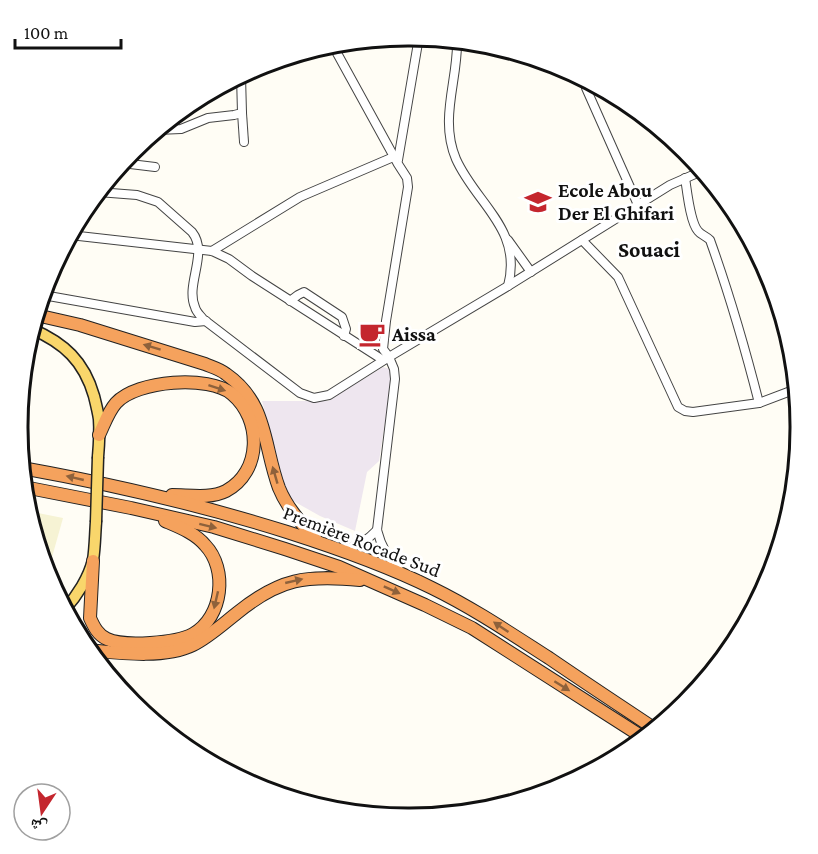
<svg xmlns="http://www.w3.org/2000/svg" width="818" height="854" viewBox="0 0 818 854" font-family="'Crimson Pro','Noto Naskh Arabic',serif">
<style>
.industrial{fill:#eee6ef}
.farmland{fill:#f6f3d4}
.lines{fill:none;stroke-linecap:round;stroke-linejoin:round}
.minor-casing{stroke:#444;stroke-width:10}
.major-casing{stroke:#222;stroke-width:13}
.highway-casing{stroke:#222;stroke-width:14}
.minor{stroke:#fff;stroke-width:8}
.major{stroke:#f9d66b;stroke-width:10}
.highway{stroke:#f5a25d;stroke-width:12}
.major-bridge-casing{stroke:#222;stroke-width:13;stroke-linecap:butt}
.major-bridge{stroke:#f9d66b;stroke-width:10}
.oneway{fill:#8e613b}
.labels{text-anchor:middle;stroke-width:6;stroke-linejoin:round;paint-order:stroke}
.poi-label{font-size:20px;font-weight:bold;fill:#111;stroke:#fff;text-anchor:start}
.street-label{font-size:20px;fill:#111;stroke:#fff}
.quarter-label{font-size:22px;font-weight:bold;fill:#111;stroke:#fff}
.rim{fill:none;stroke:#111;stroke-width:3}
</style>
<rect width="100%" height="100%" fill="#fffdf5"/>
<polygon class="industrial" points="383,367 393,370 379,461 367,472 355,531 320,516 288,498 262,401 328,401"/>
<polygon class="farmland" points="28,511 63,518 47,575"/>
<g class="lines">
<g class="minor-casing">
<g id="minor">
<path d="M457,41C458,80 439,119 456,159C476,204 523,229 508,286"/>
<polyline points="586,88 638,205"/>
<polyline points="242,113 244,142"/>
<polyline points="157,130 181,129 208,118 234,115 242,113 241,76"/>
<polyline points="398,160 419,37"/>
<polyline points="122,163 155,167"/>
<path d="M685,178C687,190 690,222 698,231C701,235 706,236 710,240C729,293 745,348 759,403"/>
<path d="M98,192L137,195L158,202L192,232C209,253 185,284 195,307C196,312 201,316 203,319L300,393L314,398L329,395L389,357L383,349L386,321L408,187L407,178L398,164L332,44"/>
<polyline points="70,235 212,251 229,259 252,276 383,360"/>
<polyline points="508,240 531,272"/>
<polyline points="582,240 618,277 678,407 685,411 693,412 759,403 796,389"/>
<polyline points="212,251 300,197 398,155"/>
<polyline points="770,277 793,368"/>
<polyline points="43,295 195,322 206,321"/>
<polyline points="290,301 298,295 304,292 342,317 346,329 344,336"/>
<path d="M342,550C357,547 367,541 377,530"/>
<path d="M400,571C388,559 381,546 377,530L395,379L394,369L389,357L508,286L670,185L702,171"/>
</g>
</g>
<g class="major-casing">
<g id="major">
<path d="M32,329C64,343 84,361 94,396C96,404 98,412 99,419C100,432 99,445 98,457"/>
<path d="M65,609C77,596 89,577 93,560C95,548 95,535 96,522"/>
</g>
</g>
<g class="highway-casing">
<g id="highway">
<path d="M36,315L80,325L205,364C212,367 220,369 226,374C268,403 263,445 279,488C287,508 302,524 316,540"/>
<path d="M99,435C104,425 108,412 116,403C137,380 209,375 232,394C262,419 262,472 226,491C210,499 189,495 172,495"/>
<path d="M22,468C111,484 201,505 287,532C337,548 386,565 432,588C473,608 510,633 549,658C584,682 619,705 655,729"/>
<polyline points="24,487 131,508 214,527 285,549 339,567 425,605 472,628 644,738"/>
<path d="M93,561L90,618C94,627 98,635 107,639C124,647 177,643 193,634C223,617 228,569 205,545C195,533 179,527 165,521"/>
<path d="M89,650C119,653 165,659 193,645C209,637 223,624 237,613C280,578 306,575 360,580"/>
</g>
</g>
<use href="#minor" class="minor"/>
<use href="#major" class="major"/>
<use href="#highway" class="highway"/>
<g class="major-bridge-casing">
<polyline id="major-bridge" points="96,522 98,457"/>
</g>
<use href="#major-bridge" class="major-bridge"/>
</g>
<defs><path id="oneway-solid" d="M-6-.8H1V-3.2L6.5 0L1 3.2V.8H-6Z" transform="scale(1.5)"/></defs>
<g class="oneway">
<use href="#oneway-solid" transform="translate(152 347) rotate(-163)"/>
<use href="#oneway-solid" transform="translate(217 388) rotate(18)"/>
<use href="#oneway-solid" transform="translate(275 475) rotate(-106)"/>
<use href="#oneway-solid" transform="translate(75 478) rotate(-167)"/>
<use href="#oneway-solid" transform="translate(208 526) rotate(14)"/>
<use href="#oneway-solid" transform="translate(294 581) rotate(-13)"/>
<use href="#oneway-solid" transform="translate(392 590) rotate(24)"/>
<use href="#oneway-solid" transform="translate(216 600) rotate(103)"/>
<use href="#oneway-solid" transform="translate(501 627) rotate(-146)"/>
<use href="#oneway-solid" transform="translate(562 686) rotate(32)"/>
</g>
<defs>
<g id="school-bare" transform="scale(2.07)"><path d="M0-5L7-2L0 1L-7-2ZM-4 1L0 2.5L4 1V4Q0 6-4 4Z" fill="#c4262e" stroke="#fff" stroke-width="2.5" paint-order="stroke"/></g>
<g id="cafe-bare" transform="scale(2.07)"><path d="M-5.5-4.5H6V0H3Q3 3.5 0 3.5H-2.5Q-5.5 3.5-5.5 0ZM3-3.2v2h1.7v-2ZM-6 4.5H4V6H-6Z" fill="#c4262e" stroke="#fff" stroke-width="2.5" paint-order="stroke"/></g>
</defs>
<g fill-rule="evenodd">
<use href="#school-bare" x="538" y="202"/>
<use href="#cafe-bare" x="372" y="334"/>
</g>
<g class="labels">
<g class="poi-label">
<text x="558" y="197">Ecole Abou<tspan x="558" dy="23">Der El Ghifari</tspan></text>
<text x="392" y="341">Aissa</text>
</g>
<g class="street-label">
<text transform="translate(362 541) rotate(21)" y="7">Première Rocade Sud</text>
</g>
<g class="quarter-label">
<text x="649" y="257">Souaci</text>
</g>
</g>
<path d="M0 0H818V854H0ZM408 46H410A380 380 0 0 1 790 426V428A380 380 0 0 1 410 808H408A380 380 0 0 1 28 428V426A380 380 0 0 1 408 46Z" fill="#fff" fill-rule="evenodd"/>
<path class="rim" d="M408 46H410A380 380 0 0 1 790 426V428A380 380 0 0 1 410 808H408A380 380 0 0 1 28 428V426A380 380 0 0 1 408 46Z"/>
<g transform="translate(42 812) rotate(193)"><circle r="28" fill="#ffffff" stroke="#a0a0a0" stroke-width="1.5"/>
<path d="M0-4.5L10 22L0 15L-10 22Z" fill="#c4262e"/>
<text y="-9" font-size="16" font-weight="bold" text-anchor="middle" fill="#111111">ش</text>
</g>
<path d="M15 39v9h106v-9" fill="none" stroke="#111111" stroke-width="3"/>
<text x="24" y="39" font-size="18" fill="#111111" stroke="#ffffff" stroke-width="4.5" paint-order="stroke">100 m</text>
</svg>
